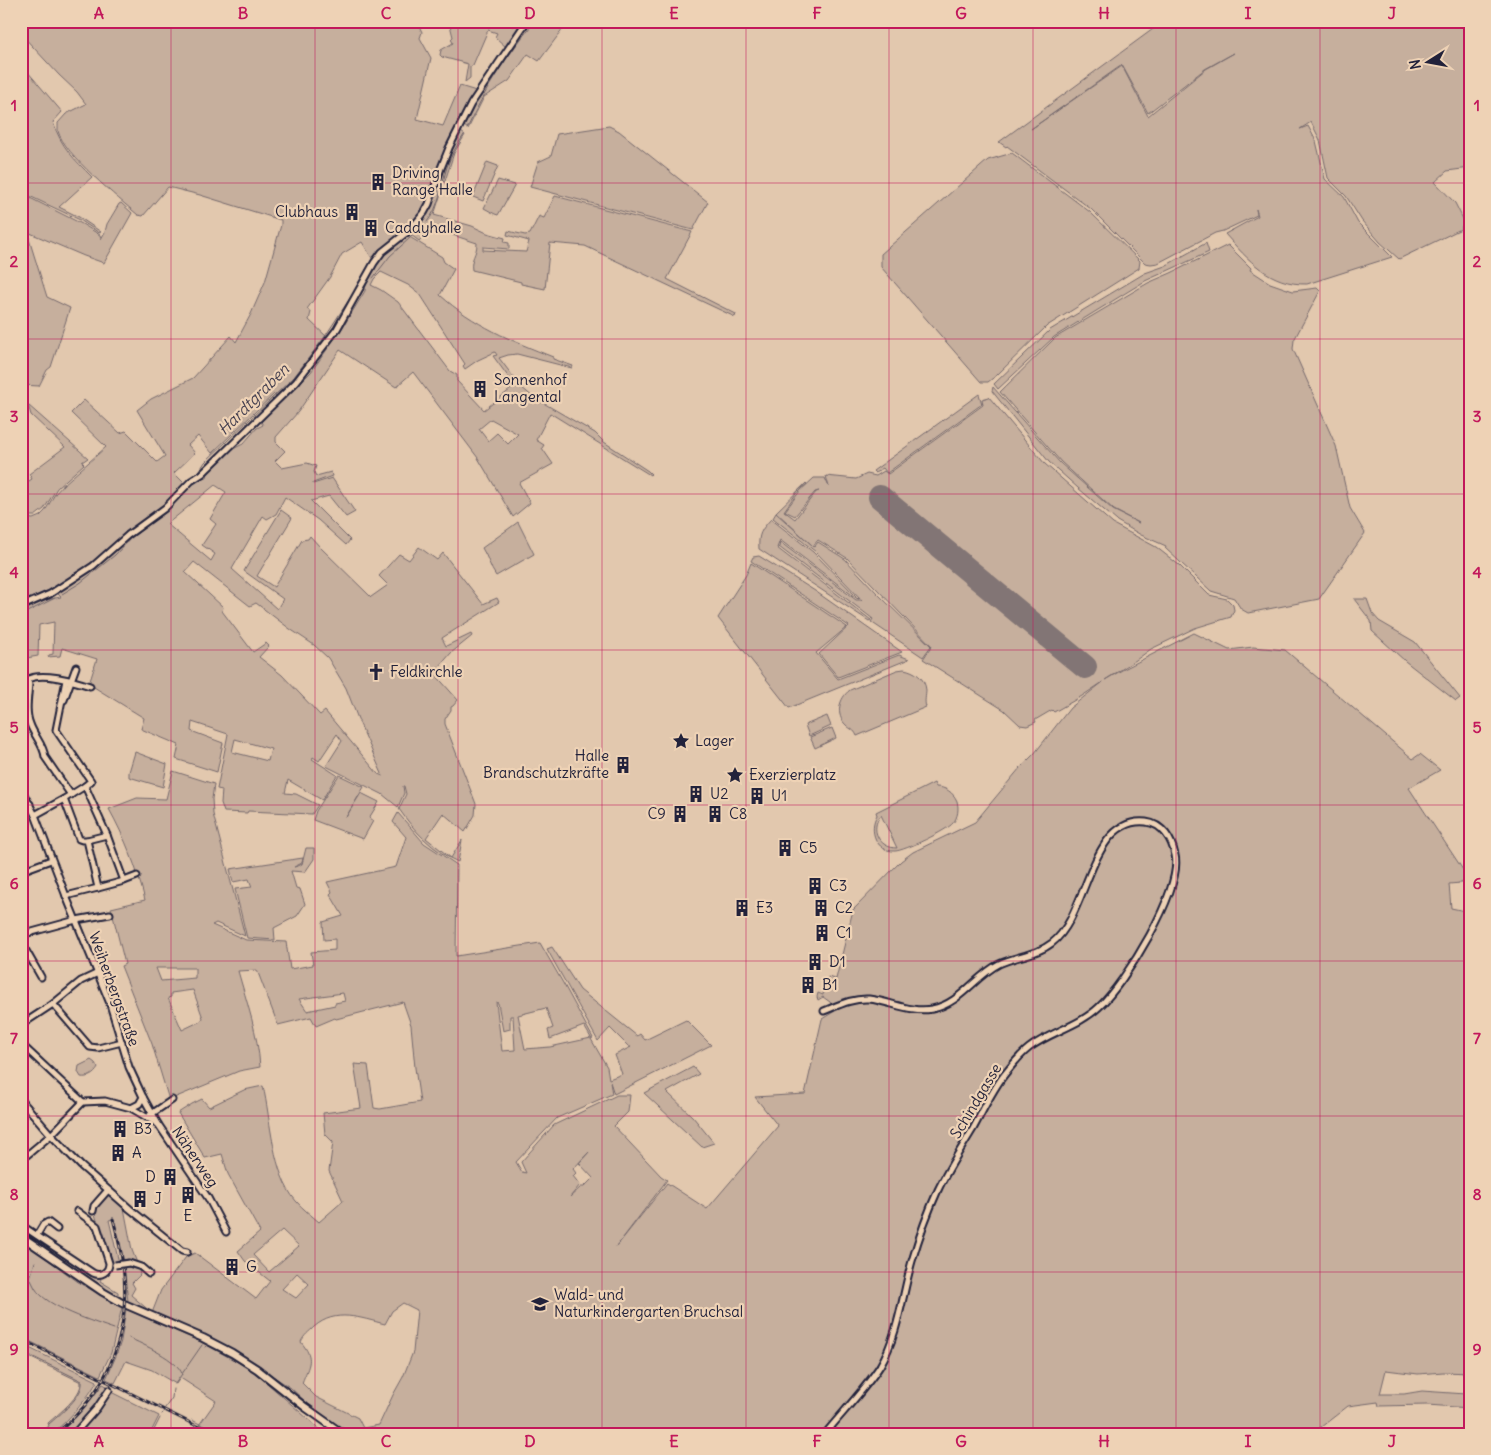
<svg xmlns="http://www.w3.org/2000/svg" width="1491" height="1455" viewBox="0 0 1491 1455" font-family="Delius,sans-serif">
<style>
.green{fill:#c6af9d;stroke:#74686c;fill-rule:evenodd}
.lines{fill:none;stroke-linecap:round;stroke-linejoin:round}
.stream{stroke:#6b6066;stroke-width:1}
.runway{stroke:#827574;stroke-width:24}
.minor-casing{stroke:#22223b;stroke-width:9}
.major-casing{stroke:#22223b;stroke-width:10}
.minor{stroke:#eed2b5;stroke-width:5}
.major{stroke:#eed2b5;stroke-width:6}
.rail-casing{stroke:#22223b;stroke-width:3}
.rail{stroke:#eed2b5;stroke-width:1;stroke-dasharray:4;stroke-linecap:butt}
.minor-bridge-casing{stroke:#22223b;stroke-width:9;stroke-linecap:butt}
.minor-bridge{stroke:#eed2b5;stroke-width:5}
.grid{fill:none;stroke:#c2185b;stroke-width:1;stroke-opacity:0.55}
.labels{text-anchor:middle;stroke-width:4.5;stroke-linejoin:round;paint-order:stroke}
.poi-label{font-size:15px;fill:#22223b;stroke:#eed2b5;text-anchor:start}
.street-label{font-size:15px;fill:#22223b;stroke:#eed2b5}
.water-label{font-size:16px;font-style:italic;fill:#464151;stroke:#eed2b5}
.neatline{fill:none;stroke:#c2185b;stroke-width:2}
.grid-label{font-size:16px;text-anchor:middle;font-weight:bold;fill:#c2185b}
</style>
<rect width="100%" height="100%" fill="#e2c8ae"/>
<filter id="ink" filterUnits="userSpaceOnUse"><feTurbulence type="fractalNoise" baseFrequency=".02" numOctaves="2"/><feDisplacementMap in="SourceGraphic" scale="10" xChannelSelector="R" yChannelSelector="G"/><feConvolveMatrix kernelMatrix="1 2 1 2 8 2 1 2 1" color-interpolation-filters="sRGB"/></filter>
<g filter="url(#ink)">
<g class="green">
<path d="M21,21H426L419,26L422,32L420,38L431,58L417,119L443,126L460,86L476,91C463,116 448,141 438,167C433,182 432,198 423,211C409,230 387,241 373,260L362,242L342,254L330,277L307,309L311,312L309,320L327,337L295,381L278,398L274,394L212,453L198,436L188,445L195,453L174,473L185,484L192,477H207L208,473L229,451L243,444L257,428L263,425L261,422L311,372L343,327L365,291C368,265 385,252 404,237L408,236L442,257L444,262L454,269L440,295C473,325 512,341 553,357V359L573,366L572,368L517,354L508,355L499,358L521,387L533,397L595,433L604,442L648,471L651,474L650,475L550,413L536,440L544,445L542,448L553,464L519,483L530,503L513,517L478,458L413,372L396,387L340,350L298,412L276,437V442L285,451L275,461L282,468L307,463L316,466L314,472L316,476L331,472L332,476L313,483V484L332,478L355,512L346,517L329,496L311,501L350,540L346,545L318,520L285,497L276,514L267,519L263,516L232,569L277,609L283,599L244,571L281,510L292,518L257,576L274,587L302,540L308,539L310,536L320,547L371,597L388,585L379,576L399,554L409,560L419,547L437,560L443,553L483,604L497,598L499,602L442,638L446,646L471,634L472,636L451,653L434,673L458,700L453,706L451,707V710L445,719V724L476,804L475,815L465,832L443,813L426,838L451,858L462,840L458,862C433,851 415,832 399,809L406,794L404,786H403L404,793L398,807L382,794L326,766L342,741L337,734L319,761L313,757L312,759L337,775L322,800L288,780L285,793L296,794L318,805L312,814L248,811L247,813L224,812L221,803L222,790L217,789L228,734L192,722L191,731L223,743L217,772L176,759L179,745L141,729L144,718L89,684L97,659L62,648L60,656L48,657L49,655L53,654L54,622L39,625L38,656L21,659V613C34,605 46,599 61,597L54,590L27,601L21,606V515L25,518L33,519L40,516L45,511L55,494L63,485L106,447L71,413L84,400L120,433L126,431L157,462L165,456L137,410L151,399L193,378L231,336L236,342L251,314L265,282L281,225V220L200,195L168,187L143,216L138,215C119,199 64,154 58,131C58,128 58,125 58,123L66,114L86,104L77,92L59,75L21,34ZM381,272L408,285L420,294L465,364L463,366L465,369L478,360L495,352L497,355L493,356L515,386L484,410L457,381V375L450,371L398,302L381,290L371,285L374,279ZM491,419L518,434L508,444L497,433L488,441L479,429ZM215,485L226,492L210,519L216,524L202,545L215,554L211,561L167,524ZM194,562L250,606L256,603L290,629L314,645L328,658L346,688L360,724L383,776L378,774L325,711L320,715L282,675L259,657L269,646L266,643L253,652L222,611L223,607L185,572ZM235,739L271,749L268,761L232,752Z"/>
<polygon points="449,21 480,21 481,24 484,21 507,21 513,27 518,21 525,21 506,47 495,37 497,33 488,30 473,65 470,67 470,78 465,82 468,64 442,57 440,55 441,50 453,43 451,39 453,37"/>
<path d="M530,21H569L539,61L528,54L509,81L484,97L468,129L463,125C481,88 506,55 530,21Z"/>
<path d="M1164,21H1470V168L1447,171L1435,182L1455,203L1464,221L1461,229L1399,259L1380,242L1362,221L1346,196L1328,178L1320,140L1311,122L1300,129L1308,126L1316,141L1325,179L1344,197L1358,223L1392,257L1307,284C1270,285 1248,260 1225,234L1258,216L1256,209L1257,215L1223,231L1215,233L1158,263L1151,264L1145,263L1091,209L1007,146L1006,147L999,142ZM1234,53L1206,69L1148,116L1122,66L1031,129L1122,65L1148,113L1205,69Z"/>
<path d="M21,64L62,112L53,122C61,147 74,159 92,177L59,207L79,217L101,232L99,233L80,220L21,192Z"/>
<polygon points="609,126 619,131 708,202 693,230 530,187 538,162 551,156 557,134"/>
<path d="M460,131L465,135L454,153L434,215L472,226L487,233L505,238L504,242L509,243V249L483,247V250L526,252L529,241L507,235L508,231L525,235L530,234L539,216L544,218L555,196L692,232L667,279L736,314L735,317L585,246L550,243L545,289L521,284V282L472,270C470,258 477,255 477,243L431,228L419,241L411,235L421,223L431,208L443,166Z"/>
<polygon points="1012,153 1090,212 1140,261 1139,268 1047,326 997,375 988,382 981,382 881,267 881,254 988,160"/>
<polygon points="487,162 498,166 483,201 473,197"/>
<polygon points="498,180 515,185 498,215 495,214 484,208"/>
<polygon points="21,197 29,200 30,198 82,224 100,235 101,239 105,232 107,224 119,204 121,203 132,213 104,263 84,256 30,233 29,239 47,297 70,308 51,367 47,370 39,386 21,385"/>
<polygon points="1206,243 1209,252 1145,281 1054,337 998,389 994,384 1050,330 1145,273 1165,266"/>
<polygon points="1228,245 1251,268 1250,270 1270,283 1293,291 1317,288 1320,291 1294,340 1293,349 1336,446 1350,508 1365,533 1319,599 1248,613 1241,609 1234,598 1211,591 1165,548 1166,546 1141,535 1117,521 1078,488 1049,462 992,391 993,387 1060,463 1113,510 1139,523 1114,510 1061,462 1000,392 1055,338 1148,283 1171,273"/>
<polygon points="979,394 982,404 887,473 883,468 875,473 873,471"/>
<path d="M989,397L1045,464L1113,524L1156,547L1179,565L1209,595L1227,599L1233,605L1234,610L1231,617L1195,628L1151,649L1136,660L1105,680L1122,670L1194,633L1229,650L1253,647L1285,650L1413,759L1420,754L1440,770L1409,788L1469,879L1461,883L1449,884L1451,908L1470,912V1373L1443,1372L1418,1374L1386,1370L1380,1394H1404L1422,1391L1466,1394L1470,1402V1408L1427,1405L1379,1406L1378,1402L1348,1406L1312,1434H350L329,1421L310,1406L291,1388L230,1348L128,1302L124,1265L138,1267L140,1275L132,1283L135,1288L131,1295L152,1313L161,1290L186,1257L195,1253L256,1299L270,1281L245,1261L238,1251L260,1232L228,1174L222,1154L205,1158L178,1113L192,1104L202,1099L209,1107L244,1090L263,1086C271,1120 272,1173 296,1201C303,1209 311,1215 319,1222L343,1201L329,1171L333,1142L325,1134L323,1113L361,1108L354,1064L368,1065L374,1108L380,1109L420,1102L415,1068L411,1025L403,1002L336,1019L335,1018L316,1026L311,1017L278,1025L257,970L238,971C247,1003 258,1034 260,1067L239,1071L169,1100L152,1044L121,966L125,964L111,908L145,900C137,868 125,838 109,809L137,798L166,799L173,771L214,784L212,799L213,814L245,936L216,923L212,925L246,940L286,942L290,969L313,965L311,952L335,950V939L324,940L323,922L343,916L330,894L332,892L327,882L396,867L406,837L393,822L398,813L424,843L457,865L456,956L540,943L563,983L593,1038L591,1039L607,1067L609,1079L622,1074L615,1055L631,1047H629L610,1028L598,1041L547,949L552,947L580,990L637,1036L640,1034L645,1040L686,1020L711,1045L614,1094L610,1082L612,1094L557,1118L516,1162L522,1172L526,1173L521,1162L554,1125L617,1095H630L628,1112L614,1126L661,1176L667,1180L616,1247L667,1183L707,1209L778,1126L755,1097L805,1094L822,1019L835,1011L830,1002L823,997L818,1000L817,997L818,993L823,995L824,987L828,977L836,979L853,910L901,861L913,852L975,822L1020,768L1034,754L1070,708L1103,682L1082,696L1054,712L1052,710L1035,720L1036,722L1027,726L1020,725L1004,710L923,659L932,646L847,558L818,540L813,546L776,512L806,483L807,484L798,491L784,511L795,519L816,492L819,491L815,492L795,516L785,511L800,491L814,478H825L829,487L826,476L856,479L867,474L876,476L884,471L888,474L983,405L982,399ZM156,968H195V978L161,981ZM193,990L203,1018L201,1021L182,1030L168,998L171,997V993ZM343,993L345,1001L335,1003V1005L307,1011L299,999ZM496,1002L498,1003L503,1031L510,1029V1016H513L515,1050L502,1051ZM546,1008L553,1028L548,1030L550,1039L584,1026L591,1038L550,1047L525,1049L518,1015ZM589,1152L579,1163L593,1178L584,1187H581L570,1197L580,1185L573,1176L576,1173L573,1169ZM282,1230L299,1246L269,1272L253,1255ZM297,1273L309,1284L296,1298L282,1289ZM403,1303L417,1310L413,1352L403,1377L393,1395L379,1425L363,1428L358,1418L316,1397L302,1383C309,1364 315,1359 301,1342C304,1335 309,1332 314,1327C336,1308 360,1318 385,1324L392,1311Z"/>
<polygon points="28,405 88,458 82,462 84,464 57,488 44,509 35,516 29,516 21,512 21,486 32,479 29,474 65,447 31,415"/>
<polygon points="776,513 814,547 818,542 845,559 878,594 931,646 923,657 871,622 873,619 779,547 780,542 856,600 862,600 816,552 773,518"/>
<path d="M771,519L813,552L859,599L856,598L780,540L777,548L871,620L869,621L759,549C758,534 761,530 771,519Z"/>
<path d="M518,522L534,554L496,576C490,568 488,557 482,548Z"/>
<polygon points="759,556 815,591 902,652 838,677 819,654 849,626 751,561 753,557"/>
<polygon points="751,563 847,627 816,653 838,679 899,655 909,659 789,708 718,618 746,575"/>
<polygon points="1354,599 1367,599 1372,613 1379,621 1415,642 1460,698 1456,701 1405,661 1372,631 1371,621"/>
<path d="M904,669C915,671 925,678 926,690C926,696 924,701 926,707L857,736C854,729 851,730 846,725C835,715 839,698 850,690L897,670Z"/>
<polygon points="827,716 831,726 809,736 805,725"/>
<polygon points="832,728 836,738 815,748 810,737"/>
<polygon points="135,752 167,764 163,787 129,777 129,772"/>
<polygon points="339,775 364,787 346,817 361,793 379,802 369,818 373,821 363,839 313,820 316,811"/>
<path d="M934,783L936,787C945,787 953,792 957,801C959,809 958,817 953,823C948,830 904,851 895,851C876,852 868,830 877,815L876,812ZM881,815L897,848C879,848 869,829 881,815Z"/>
<polygon points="306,848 314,848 314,859 305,872 291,871 296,888 300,889 305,904 297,916 274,928 275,940 247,938 235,889 252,887 249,879 233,882 230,869 303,858 302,863 294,867 298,866 302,864"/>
<path d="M91,1060L95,1063L98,1068C94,1075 88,1078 81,1077L78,1072L79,1066Z"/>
<polygon points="693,1067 699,1074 667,1092 693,1117 714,1143 702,1147 644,1093"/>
<polygon points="107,1193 124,1208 132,1250 137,1263 124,1262 114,1219 109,1220 119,1263 111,1265 94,1211 94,1208"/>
<polygon points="21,1226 101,1279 100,1281 118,1292 118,1299 21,1233"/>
<polygon points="21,1240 81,1284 122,1307 111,1353 100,1376 21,1337"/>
<polygon points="126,1309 203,1343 252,1370 323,1432 321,1434 216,1434 199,1425 216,1401 182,1379 180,1378 176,1384 152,1370 126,1361 115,1383 106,1379 116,1356 121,1341"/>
<path d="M21,1344L97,1381C92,1393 61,1431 48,1434C45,1434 42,1434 39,1434L49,1426L48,1423C58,1414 82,1396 81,1382L21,1353Z"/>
<path d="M103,1384L109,1387L111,1392L159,1416L150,1434H58C76,1419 89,1402 103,1384Z"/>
</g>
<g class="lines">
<g class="stream">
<path d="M467,129C484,90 508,54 535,21"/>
<path d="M427,222C440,206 441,186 447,167C451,155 457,145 464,135"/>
<polyline points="415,234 425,225"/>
<polyline points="373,278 390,256 410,238"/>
<polyline points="198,473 205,462 294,377 324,338 356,289"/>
<polyline points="62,594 80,583 115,555 132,537 168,510 183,493"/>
<polyline points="21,615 55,598"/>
<path d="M35,1262L30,1278C32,1281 33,1285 35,1288C46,1307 94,1322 114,1329"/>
<path d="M129,1338C142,1344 179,1360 182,1374"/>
<polyline points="205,1347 206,1346"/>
<path d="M21,1351L82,1381C84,1396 59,1415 49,1424"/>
<polyline points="175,1384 202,1345"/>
<polyline points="165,1408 172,1398 173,1389"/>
<polyline points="162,1414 163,1413"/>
<polyline points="192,1420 219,1434"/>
<polyline points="152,1434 160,1418"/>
</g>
<polyline class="runway" points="880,497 1085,667"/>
<g class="minor-casing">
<g id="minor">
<polyline points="21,607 27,604 50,594 93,566 128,535 165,508 191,481 202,474 296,382 337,329 374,263 382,252 411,229 424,213 429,204 441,168 449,148 471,104 527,21"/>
<path d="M21,678L27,680L29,684C28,697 25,712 30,724C34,736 44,745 45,757L71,795"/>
<path d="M27,680C40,671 75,681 90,686"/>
<polyline points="66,680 56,730 91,781 85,786 107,835 124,881 98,888"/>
<polyline points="64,700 76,667"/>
<polyline points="21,789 35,815 66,896 109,1001 129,1067 143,1097 158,1124"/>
<polyline points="64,799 79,839 82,840 87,840 98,888 66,896"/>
<polyline points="21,811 30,804"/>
<polyline points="35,815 64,799 85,786"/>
<polyline points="87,840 107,835"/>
<polyline points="21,871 51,860"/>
<polyline points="124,881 137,876"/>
<polyline points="21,935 76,920 110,914"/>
<polyline points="21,942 41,977"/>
<polyline points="53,1004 90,1047 98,1048 122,1042"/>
<path d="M824,1011C839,1005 853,998 869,999C890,1001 910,1013 932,1009C960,1004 975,976 999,964C1016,956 1037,955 1052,943C1089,915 1089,816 1146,822C1163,824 1172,840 1175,855C1183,890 1125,983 1099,1007C1079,1026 1050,1032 1029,1048C1020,1055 1012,1065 1005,1074C992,1090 983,1111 973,1129C961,1149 948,1169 938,1190C928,1212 919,1237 912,1261C902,1296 899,1333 880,1366C866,1388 842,1413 825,1434"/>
<polyline points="21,1025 53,1004 81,981 98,973"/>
<polyline points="21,1044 83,1102 105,1101 131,1108 139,1104 143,1097"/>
<polyline points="21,1100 51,1135 81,1166 130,1209 177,1247 182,1251 187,1252"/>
<polyline points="131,1108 158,1124 208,1198 226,1232"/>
<polyline points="150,1115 172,1100"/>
<polyline points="21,1160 51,1135 83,1102"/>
<polyline points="93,1211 94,1206 108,1190"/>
<path d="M21,1225L93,1273C101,1277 109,1272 109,1263L97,1226L77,1211"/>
<polyline points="37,1235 43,1225 48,1222 57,1229"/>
<polyline points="129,1263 141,1267 149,1274"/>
<polyline points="74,1434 97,1408 109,1390"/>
</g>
</g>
<g class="major-casing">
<polyline id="major" points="21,1236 103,1292 122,1303 203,1338 232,1353 257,1369 305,1407 343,1434"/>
</g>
<use href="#minor" class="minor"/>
<use href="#major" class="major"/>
<g class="rail-casing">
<g id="rail">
<polyline points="21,1339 213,1434"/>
<path d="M55,1434C113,1389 134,1324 121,1253C119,1242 116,1230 113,1219"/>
</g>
</g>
<use href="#rail" class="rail"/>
<g class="minor-bridge-casing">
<polyline id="minor-bridge" points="115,1265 129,1263"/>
</g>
<use href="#minor-bridge" class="minor-bridge"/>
</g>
</g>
<path class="grid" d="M171,21V1434M315,21V1434M458,21V1434M602,21V1434M746,21V1434M889,21V1434M1033,21V1434M1176,21V1434M1320,21V1434M21,183H1470M21,339H1470M21,494H1470M21,650H1470M21,805H1470M21,961H1470M21,1116H1470M21,1272H1470"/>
<defs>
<g id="building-bare" transform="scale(1.35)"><path d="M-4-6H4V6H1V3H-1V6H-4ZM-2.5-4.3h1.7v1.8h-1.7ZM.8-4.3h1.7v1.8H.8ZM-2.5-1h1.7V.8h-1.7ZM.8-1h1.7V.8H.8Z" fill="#22223b" stroke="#eed2b5" stroke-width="2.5" paint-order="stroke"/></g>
<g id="church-bare" transform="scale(1.35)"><path d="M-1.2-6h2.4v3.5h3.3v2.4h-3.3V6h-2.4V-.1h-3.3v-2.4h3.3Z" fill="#22223b" stroke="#eed2b5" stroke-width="2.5" paint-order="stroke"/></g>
<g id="sight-bare" transform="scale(1.35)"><path d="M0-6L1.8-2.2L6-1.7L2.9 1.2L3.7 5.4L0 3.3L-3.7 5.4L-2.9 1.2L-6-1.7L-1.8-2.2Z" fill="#22223b" stroke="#eed2b5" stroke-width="2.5" paint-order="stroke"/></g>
<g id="school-bare" transform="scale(1.35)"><path d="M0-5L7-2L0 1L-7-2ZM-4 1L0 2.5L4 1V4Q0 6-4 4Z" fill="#22223b" stroke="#eed2b5" stroke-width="2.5" paint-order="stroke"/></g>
</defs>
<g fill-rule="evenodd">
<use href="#building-bare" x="378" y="182"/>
<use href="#building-bare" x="352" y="212"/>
<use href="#building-bare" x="371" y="228"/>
<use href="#building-bare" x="480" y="389"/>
<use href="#church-bare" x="376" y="672"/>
<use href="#sight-bare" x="681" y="741"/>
<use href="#building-bare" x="623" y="765"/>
<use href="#sight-bare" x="735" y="775"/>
<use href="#building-bare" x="696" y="794"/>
<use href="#building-bare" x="757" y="796"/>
<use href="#building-bare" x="680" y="814"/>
<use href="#building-bare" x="715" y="814"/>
<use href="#building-bare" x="785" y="848"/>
<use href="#building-bare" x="815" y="886"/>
<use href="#building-bare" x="742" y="908"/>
<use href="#building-bare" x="821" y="908"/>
<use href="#building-bare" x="822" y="933"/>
<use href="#building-bare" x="815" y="962"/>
<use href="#building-bare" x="808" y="985"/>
<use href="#building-bare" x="120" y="1129"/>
<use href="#building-bare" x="118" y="1153"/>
<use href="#building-bare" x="170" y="1177"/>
<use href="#building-bare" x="188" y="1195"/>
<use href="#building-bare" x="140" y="1199"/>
<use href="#building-bare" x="232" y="1267"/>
<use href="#school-bare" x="540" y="1304"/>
</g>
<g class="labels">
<g class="poi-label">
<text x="392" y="178">Driving<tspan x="392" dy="17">Range Halle</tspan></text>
<text x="338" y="217" text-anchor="end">Clubhaus</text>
<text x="385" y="233">Caddyhalle</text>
<text x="494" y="385">Sonnenhof<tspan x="494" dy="17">Langental</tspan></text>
<text x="390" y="677">Feldkirchle</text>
<text x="695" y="746">Lager</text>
<text x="609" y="761" text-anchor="end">Halle<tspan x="609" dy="17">Brandschutzkräfte</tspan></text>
<text x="749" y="780">Exerzierplatz</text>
<text x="710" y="799">U2</text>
<text x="771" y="801">U1</text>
<text x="666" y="819" text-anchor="end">C9</text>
<text x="729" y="819">C8</text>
<text x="799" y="853">C5</text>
<text x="829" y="891">C3</text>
<text x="756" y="913">E3</text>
<text x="835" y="913">C2</text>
<text x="836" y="938">C1</text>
<text x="829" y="967">D1</text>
<text x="822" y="990">B1</text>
<text x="134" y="1134">B3</text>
<text x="132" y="1158">A</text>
<text x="156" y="1182" text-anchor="end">D</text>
<text x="154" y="1204">J</text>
<text x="188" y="1221" text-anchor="middle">E</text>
<text x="246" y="1272">G</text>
<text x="554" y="1300">Wald- und<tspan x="554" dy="17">Naturkindergarten Bruchsal</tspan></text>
</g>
<g class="street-label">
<text transform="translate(114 989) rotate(70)" y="5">Weiherbergstraße</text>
<text transform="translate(976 1101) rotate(-59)" y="5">Schindgasse</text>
<text transform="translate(195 1157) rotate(56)" y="5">Näherweg</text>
</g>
<g class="water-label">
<text transform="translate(253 399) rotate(-45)" y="6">Hardtgraben</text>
</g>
</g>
<rect width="1491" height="1455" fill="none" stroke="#eed2b5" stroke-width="55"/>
<g transform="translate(1428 62) rotate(259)" stroke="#eed2b5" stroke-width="4" paint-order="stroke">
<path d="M0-4L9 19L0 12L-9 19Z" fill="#22223b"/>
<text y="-8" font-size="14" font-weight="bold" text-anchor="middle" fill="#22223b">N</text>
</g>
<rect x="28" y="28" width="1436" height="1400" class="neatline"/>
<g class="grid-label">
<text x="99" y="19">A</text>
<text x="243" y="19">B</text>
<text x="386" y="19">C</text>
<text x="530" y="19">D</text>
<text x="674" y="19">E</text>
<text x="817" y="19">F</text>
<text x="961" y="19">G</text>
<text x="1104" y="19">H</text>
<text x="1248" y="19">I</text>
<text x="1392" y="19">J</text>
<text x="14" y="111">1</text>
<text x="1477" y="111">1</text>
<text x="14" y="267">2</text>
<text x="1477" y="267">2</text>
<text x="14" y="422">3</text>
<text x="1477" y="422">3</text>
<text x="14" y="578">4</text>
<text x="1477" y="578">4</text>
<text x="14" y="733">5</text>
<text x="1477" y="733">5</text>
<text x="14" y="889">6</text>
<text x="1477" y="889">6</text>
<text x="14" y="1044">7</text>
<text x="1477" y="1044">7</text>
<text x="14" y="1200">8</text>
<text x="1477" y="1200">8</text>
<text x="14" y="1355">9</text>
<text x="1477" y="1355">9</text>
<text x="99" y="1447">A</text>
<text x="243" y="1447">B</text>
<text x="386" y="1447">C</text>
<text x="530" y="1447">D</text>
<text x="674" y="1447">E</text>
<text x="817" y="1447">F</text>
<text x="961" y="1447">G</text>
<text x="1104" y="1447">H</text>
<text x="1248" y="1447">I</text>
<text x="1392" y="1447">J</text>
</g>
</svg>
